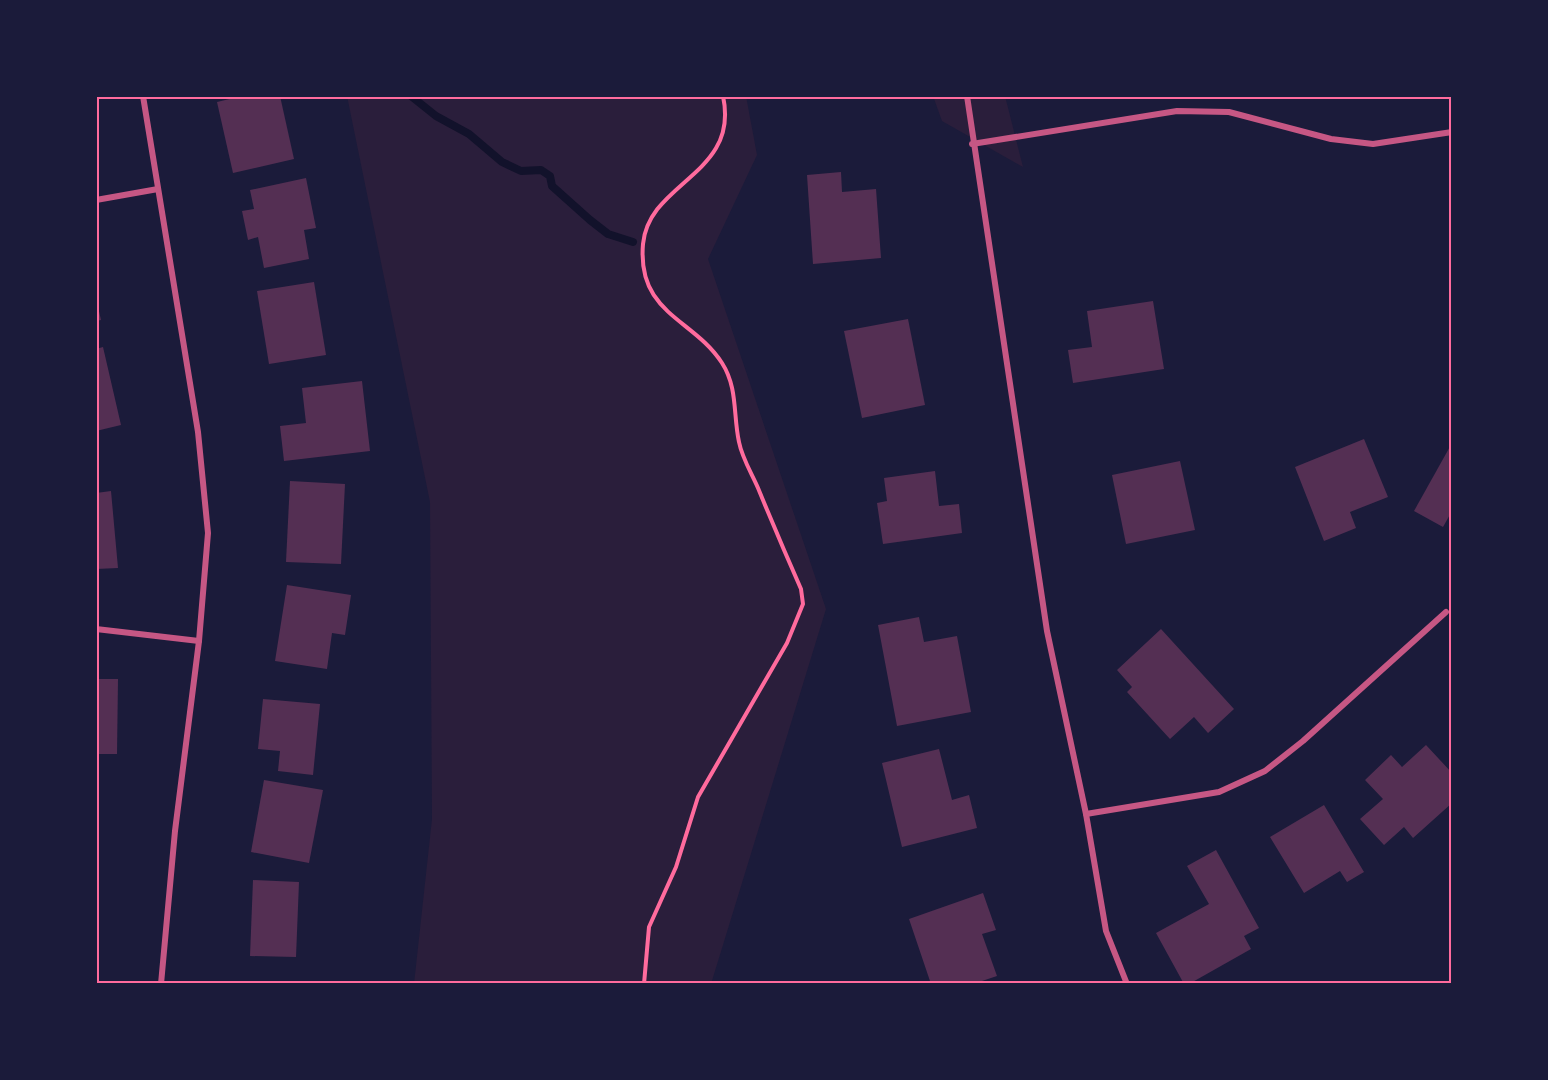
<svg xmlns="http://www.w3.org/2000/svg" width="1548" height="1080" viewBox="0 0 1548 1080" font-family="Signika,sans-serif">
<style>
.green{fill:#2a1e3b}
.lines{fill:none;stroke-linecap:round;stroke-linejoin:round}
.stream{stroke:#12122b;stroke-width:8}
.building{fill:#542f53}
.path{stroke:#ff6b9d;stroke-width:4}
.minor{stroke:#c65784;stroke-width:6}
.neatline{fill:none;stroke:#ff6b9d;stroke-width:2}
</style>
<rect width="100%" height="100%" fill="#1b1b3a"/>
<g class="green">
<polygon points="347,96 746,96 757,155 708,259 826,609 711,984 414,984 432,819 430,502"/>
<polygon points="933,96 1005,96 1023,167 942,121"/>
</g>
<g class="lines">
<polyline class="stream" points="411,96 436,116 469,134 502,162 521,171 541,170 550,176 552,186 590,220 608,234 633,242"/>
</g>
<g class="building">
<polygon points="242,96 280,96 294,159 233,173 217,102"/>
<polygon points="841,172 842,192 876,189 881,258 813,264 807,175"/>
<polygon points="306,178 316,228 304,230 309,259 264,268 258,237 248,240 242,211 254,209 250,190"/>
<polygon points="314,282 326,355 269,364 257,291"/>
<polygon points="96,298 101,320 96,321"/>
<polygon points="1153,301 1164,369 1073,383 1068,350 1092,347 1087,311"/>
<polygon points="908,319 925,405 862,418 844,331"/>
<polygon points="103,347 121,425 96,431 96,349"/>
<polygon points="362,381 370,451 284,461 280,426 306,423 302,388"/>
<polygon points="1364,439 1388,497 1350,512 1356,528 1324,541 1295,467"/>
<polygon points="1452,443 1452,511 1443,527 1414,511"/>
<polygon points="1180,461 1195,530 1126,544 1112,475"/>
<polygon points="935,471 939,506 959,504 962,533 883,544 877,503 887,501 884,478"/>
<polygon points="290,481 345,484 341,564 286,562"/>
<polygon points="111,491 118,568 96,569 96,493"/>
<polygon points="287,585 351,595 345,635 332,633 327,669 275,661"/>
<polygon points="919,617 924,642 957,636 971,712 897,726 878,625"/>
<polygon points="1161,629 1234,709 1208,733 1194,717 1170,739 1127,692 1132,687 1117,670"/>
<polygon points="96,679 118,679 117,754 96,754"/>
<polygon points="263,699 320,704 313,775 278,771 280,751 258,749"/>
<polygon points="1426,745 1452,773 1452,803 1413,838 1404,827 1384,845 1360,819 1383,799 1365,780 1391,755 1402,767"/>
<polygon points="939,749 952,800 969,795 977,828 902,847 882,763"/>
<polygon points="264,780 323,790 309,863 251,852"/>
<polygon points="1324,805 1364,872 1347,882 1340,871 1304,893 1270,837"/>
<polygon points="1216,850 1259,928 1244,936 1251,949 1189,984 1184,984 1156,933 1209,904 1187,866"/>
<polygon points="253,880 299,882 296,957 250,956"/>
<polygon points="983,893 996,930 982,934 997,976 973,984 931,984 909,919"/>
</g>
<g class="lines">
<path class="path" d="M644,984L649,927L676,867L698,797L787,643L803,604L801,589C786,555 772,522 758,488C752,474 742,458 739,442C733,415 738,388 722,363C693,318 637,314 643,244C649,181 740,175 723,96"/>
<g class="minor">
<polyline points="143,96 198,432 208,533 199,641 175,831 161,984"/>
<polyline points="967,96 1047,631 1086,814 1106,931 1127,984"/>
<polyline points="972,144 1177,111 1229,112 1331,139 1373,144 1452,132"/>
<polyline points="96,200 158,189"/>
<polyline points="96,629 199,641"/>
<polyline points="1086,814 1219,792 1265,771 1303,741 1446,612"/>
</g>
</g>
<rect width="1548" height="1080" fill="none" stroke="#1b1b3a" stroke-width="195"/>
<rect x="98" y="98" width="1352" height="884" class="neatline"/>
</svg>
